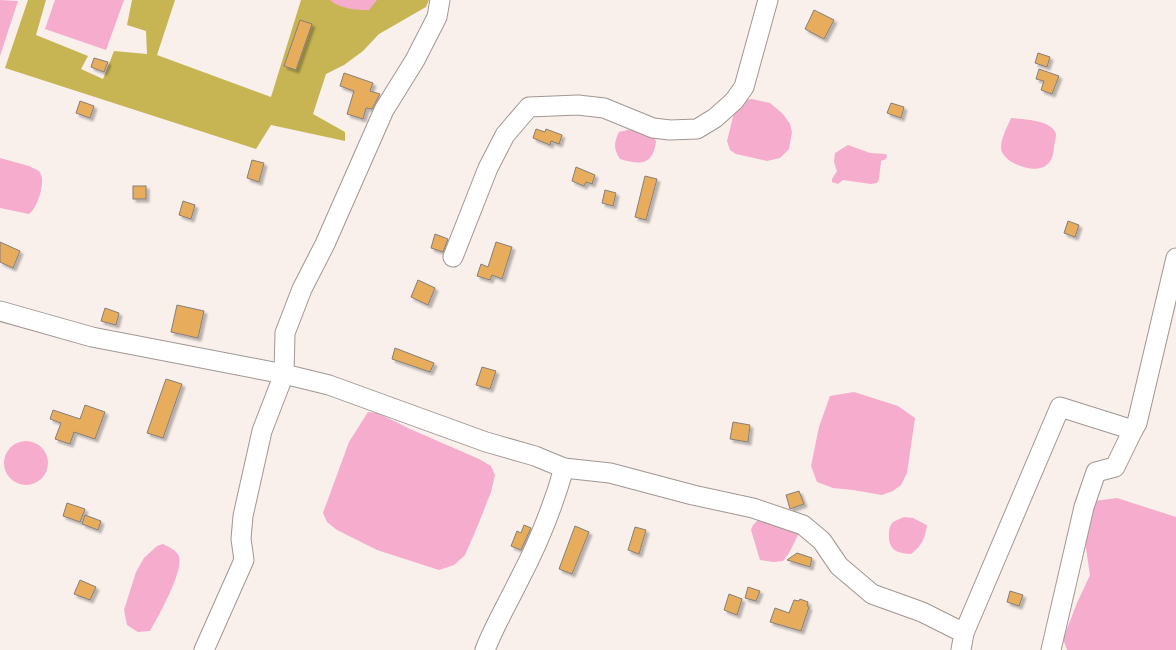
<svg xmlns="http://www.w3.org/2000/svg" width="1176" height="650" viewBox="0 0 1176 650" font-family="'PT Sans',sans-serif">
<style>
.forest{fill:#c7b554}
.water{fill:#f6accd}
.building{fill:#e8ac5d;stroke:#857f79;filter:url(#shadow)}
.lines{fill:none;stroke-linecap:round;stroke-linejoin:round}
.minor-casing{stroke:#a09793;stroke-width:21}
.minor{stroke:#fff;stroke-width:19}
</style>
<defs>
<filter id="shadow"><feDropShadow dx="3" dy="3" stdDeviation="1" flood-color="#0004"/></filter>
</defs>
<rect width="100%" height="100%" fill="#f9efeb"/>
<polygon class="forest" points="28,0 46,0 36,35 88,56 81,69 103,79 114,51 147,54 146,31 127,25 132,0 175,0 157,55 271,97 301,0 429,0 426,7 379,34 363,51 344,65 326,74 313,114 345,132 345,141 271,125 256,149 5,68"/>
<g class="water">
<polygon points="0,0 18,1 0,56"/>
<polygon points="55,0 124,0 106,50 45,29"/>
<path d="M330,0H377L369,10C357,10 339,9 330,0Z"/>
<polygon points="752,99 770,103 783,114 790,124 792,132 789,149 780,158 767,161 736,154 730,150 727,141 737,101"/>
<path d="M1011,118C1022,119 1053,120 1056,134C1056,137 1055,143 1054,146C1054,153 1052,162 1045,166C1034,174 1002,163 1001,148C1001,137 1007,128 1011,118Z"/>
<path d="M635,128L653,136L656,141C653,166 640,165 620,159C613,148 614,143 619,132Z"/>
<polygon points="848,145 870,153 886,154 887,156 886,159 881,161 879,179 877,183 871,184 843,180 838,184 832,182 832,179 837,171 834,162 835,153"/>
<path d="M0,158L29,166L39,171C40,173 42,176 42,179C43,189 37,208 29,214L0,208Z"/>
<polygon points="854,392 898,406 915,418 907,473 901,485 893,491 882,495 853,490 833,488 817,482 811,466 819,427 830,396"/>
<polygon points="368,412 378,413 410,429 479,459 491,466 495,475 491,492 476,530 465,555 454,565 439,570 377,550 337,530 327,522 323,513 349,442"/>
<circle cx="26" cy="463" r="22"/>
<polygon points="1117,498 1176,517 1176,650 1067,650 1063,639 1077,603 1090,575 1084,535 1094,501"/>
<path d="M904,517L913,518L927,525C925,538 922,546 911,554C896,553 888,550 889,533C889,529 890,525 893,522C896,520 901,519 904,517Z"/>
<polygon points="759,519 799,533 789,553 783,561 773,562 760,560 751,530 753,525"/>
<path d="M163,544C169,547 176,550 179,556C184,571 158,617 150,631L138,632L127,625L124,610L136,572L144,558L157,546Z"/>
</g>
<g class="building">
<polygon points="814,10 834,20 824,39 805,29"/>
<polygon points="300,20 312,24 296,70 284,66"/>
<polygon points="1038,53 1050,57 1047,67 1035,63"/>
<polygon points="94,58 108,62 104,72 91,67"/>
<polygon points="1039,69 1059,76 1052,94 1041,90 1044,81 1036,79"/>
<polygon points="344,73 373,83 370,91 380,94 372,109 366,108 363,119 347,114 354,91 340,86"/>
<polygon points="80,101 94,106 90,118 76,113"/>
<polygon points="891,103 904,107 901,118 887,113"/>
<polygon points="536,129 545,132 546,129 562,135 559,144 551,141 550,145 533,138"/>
<polygon points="252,160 264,163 259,182 247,178"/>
<polygon points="576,167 595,175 592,184 586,182 584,186 572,181"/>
<polygon points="645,176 657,179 646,220 635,217"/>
<rect x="133" y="186" width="13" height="13"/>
<polygon points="605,190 616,193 613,206 602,203"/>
<polygon points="183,201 195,205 191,219 179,215"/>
<polygon points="1068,221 1079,225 1075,237 1064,233"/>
<polygon points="435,234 448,239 443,252 431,248"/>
<polygon points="0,242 20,251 13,268 0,262"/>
<polygon points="496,242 512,247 502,279 492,275 490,280 477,276 481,264 488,267"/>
<polygon points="418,280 435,288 428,305 411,297"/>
<polygon points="177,305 204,311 198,338 171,332"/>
<polygon points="105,308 119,313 116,325 101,321"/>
<polygon points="395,348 434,363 430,372 392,359"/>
<polygon points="482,367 496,371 490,389 476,385"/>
<polygon points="166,379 182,384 163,438 147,433"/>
<polygon points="85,405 105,412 95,439 74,432 70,444 55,439 61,423 50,419 53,410 80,419"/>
<polygon points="733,422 750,425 748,442 730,439"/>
<polygon points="799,491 804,504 790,509 786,495"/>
<polygon points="67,503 85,509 80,522 63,516"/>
<polygon points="85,515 101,521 98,530 82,524"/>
<polygon points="524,525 531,528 521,550 511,546 517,531 521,533"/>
<polygon points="575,526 589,532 572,574 559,569"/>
<polygon points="635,527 646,530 639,554 628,550"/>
<polygon points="797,553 812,558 810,567 787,560"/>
<polygon points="80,580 96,587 90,600 74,594"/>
<polygon points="748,587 760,591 756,601 745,598"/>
<polygon points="1010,591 1023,595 1019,606 1007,602"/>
<polygon points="729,594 742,599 737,615 724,610"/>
<polygon points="800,599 808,602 807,606 809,607 801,631 770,622 775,608 789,613 794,600 799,601"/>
</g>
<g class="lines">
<g class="minor-casing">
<g id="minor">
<polyline points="453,257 488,168 505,135 529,107 578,105 604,108 653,128 670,130 697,129 715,118 734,101 744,87 768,0"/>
<polyline points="0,311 92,337 284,374 329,385 486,442 535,456 564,468 610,473 693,495 753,508 803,525 822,541 839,566 872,594 922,612 964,633 961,650"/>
<polyline points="964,633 1060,407 1133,430 1137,423 1176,258"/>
<polyline points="204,650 244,560 241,539 243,516 262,431 284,374 285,333 302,289 325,244 384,110 415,60 437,17 440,0"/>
<path d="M485,650C494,626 508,603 519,580C538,544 553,507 564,468"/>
<polyline points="1051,650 1084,507 1096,472 1115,467 1133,430"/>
</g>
</g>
<use href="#minor" class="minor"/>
</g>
</svg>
